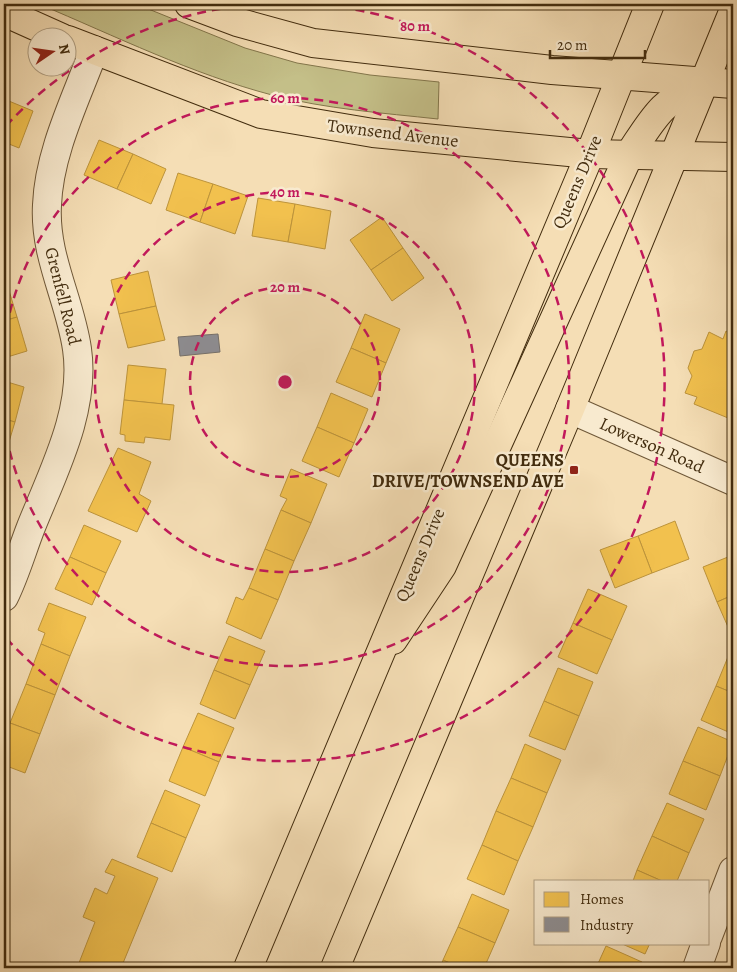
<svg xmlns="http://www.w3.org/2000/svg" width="737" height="972" viewBox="0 0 737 972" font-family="Alegreya,serif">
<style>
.green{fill:#c4bf88;stroke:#83764b}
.homes{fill:#f2c14e;stroke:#bd943b}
.industry{fill:#8d8d92;stroke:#76706a}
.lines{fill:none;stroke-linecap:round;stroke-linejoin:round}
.minor-casing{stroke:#6f5838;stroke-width:30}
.major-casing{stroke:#422c0e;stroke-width:30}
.highway-casing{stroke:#422c0e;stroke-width:30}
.minor{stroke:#f8eacf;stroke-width:28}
.major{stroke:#f5deb5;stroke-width:28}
.highway{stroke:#f5deb5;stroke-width:28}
.ring{fill:none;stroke:#c2185b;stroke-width:2.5;stroke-dasharray:9 6}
.poi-dot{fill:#8f2418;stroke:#f8eacf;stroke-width:2}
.labels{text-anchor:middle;stroke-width:5;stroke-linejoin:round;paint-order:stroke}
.street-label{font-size:18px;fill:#422c0e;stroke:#f8eacf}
.poi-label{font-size:18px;font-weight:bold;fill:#422c0e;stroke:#f8eacf;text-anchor:end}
.centre{fill:#c2185b;stroke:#f8eacf;stroke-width:2.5}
.ring-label{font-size:15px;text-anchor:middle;font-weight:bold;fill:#c2185b;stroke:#f8eacf;stroke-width:5;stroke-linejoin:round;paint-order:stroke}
</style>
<rect width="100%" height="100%" fill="#f5deb5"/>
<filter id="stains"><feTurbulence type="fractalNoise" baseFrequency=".004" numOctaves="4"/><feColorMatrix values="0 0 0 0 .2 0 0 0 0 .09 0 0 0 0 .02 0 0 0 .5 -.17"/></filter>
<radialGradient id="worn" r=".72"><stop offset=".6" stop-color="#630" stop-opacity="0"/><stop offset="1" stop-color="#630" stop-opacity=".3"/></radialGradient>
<path class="green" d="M39,4H136L245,48L297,63L370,75L439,82L438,119C383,113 326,109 272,95C192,74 115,36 39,4Z"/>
<g class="homes">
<polygon points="4,99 33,111 19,148 4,142"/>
<polygon points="99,140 133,154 117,189 84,175"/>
<polygon points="133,154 166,169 151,204 117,189"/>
<polygon points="178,173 213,184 200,222 166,210"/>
<polygon points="213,184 248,196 235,234 200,222"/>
<polygon points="258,198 295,204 288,242 252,236"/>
<polygon points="295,204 331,211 325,249 288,242"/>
<polygon points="382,217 403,248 371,270 350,240"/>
<polygon points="403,248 424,278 392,301 371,270"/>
<polygon points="148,271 156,306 119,314 111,280"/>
<polygon points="4,284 7,284 17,317 4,321"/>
<polygon points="156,306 165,340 128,348 119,314"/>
<polygon points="365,314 400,329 386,363 351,348"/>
<polygon points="17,317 27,351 4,358 4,321"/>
<polygon points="726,331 733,335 733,420 694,404 697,397 685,393 692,376 688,368 694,351 702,349 709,332 723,339"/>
<polygon points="351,348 386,363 372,397 336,382"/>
<polygon points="128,365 166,369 162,404 124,400"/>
<polygon points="4,381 24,387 15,422 4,419"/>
<polygon points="331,393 368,409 354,443 317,427"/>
<polygon points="124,400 174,405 170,440 145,437 144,443 125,441 125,435 120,434"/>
<polygon points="4,419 15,422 5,455 4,455"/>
<polygon points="317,427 354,443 339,477 302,461"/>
<polygon points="118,448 151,462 139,494 151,501 137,532 88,511"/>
<polygon points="291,469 327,484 311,523 281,510 287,499 280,496"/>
<polygon points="281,510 311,523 294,561 265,549"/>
<polygon points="675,521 689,559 652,573 638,536"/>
<polygon points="84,525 121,541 106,573 70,557"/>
<polygon points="638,536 652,573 615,588 600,550"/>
<polygon points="265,549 294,561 278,600 249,588"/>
<polygon points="733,555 733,595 717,602 703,567"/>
<polygon points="70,557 106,573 92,605 55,589"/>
<polygon points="249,588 278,600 261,639 226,623 236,597 243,600"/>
<polygon points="588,589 627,606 612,640 573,623"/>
<polygon points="733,595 733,636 732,636 717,602"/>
<polygon points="49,603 86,617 70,656 41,644 45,633 38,630"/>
<polygon points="573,623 612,640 597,674 558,657"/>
<polygon points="229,636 265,651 250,685 214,670"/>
<polygon points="41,644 70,656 55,695 26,684"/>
<polygon points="730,652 733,653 733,693 716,686"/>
<polygon points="558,668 593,682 579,716 544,701"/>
<polygon points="214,670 250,685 235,719 200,704"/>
<polygon points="26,684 55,695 40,734 10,723"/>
<polygon points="716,686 733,693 733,734 701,720"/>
<polygon points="544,701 579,716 565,750 529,736"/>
<polygon points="198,713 234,728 219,762 183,747"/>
<polygon points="10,723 40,734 25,773 4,765 4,734 6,735"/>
<polygon points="698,727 733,742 720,776 683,761"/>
<polygon points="525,744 561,760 547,793 511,778"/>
<polygon points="183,747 219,762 205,796 169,781"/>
<polygon points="683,761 720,776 706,810 669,794"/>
<polygon points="511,778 547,793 533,827 496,811"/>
<polygon points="165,790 200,805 186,838 151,823"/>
<polygon points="667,803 704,819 689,853 652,836"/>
<polygon points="496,811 533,827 518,861 482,845"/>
<polygon points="151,823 186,838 172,872 137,857"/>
<polygon points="652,836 689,853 677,881 662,881 637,870"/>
<polygon points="482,845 518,861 504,895 467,879"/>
<polygon points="112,859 158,878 121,968 77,968 95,922 83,917 95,888 107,894 115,876 105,872"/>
<polygon points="637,870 662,881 633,881"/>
<polygon points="472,894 509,910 495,943 458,927"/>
<polygon points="458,927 495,943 484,968 461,968 443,960"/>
<polygon points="620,943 650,943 645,954"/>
<polygon points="606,946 642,962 639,968 596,968"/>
<polygon points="443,960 461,968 440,968"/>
</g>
<polygon class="industry" points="218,334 220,352 180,356 178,337"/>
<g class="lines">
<g class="minor-casing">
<g id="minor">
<polyline points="570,409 733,481"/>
<path d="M4,597C15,575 22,550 31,527C53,472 86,410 77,349C70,300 44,256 47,205C49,152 76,99 94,50"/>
<polyline points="708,936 733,871"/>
<polyline points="697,968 706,943"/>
</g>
</g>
<g class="major-casing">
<g id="major">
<polyline points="189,4 237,22 313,43 552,70 733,84"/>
<polyline points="4,12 62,38"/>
<polyline points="68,40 261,114 373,133 590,154 733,157"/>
<path d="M393,640L442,566L629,155C653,119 661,100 704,83"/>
</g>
</g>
<g class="highway-casing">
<g id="highway">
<polyline points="248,968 590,154 650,4"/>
<polyline points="335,968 570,409 733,12"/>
</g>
</g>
<use href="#minor" class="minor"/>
<use href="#major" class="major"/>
<use href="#highway" class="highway"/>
</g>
<g class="ring">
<circle cx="285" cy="382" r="95"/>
<circle cx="285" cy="382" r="190"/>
<path d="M4 342A284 284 0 1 1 4 422"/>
<path d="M6 126A379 379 0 0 1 259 4M311 4A379 379 0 1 1 6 638"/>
</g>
<rect class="poi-dot" x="569" y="465" width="10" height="10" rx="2.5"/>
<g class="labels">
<g class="street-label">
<text transform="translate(393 133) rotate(7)" y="6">Townsend Avenue</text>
<text transform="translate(577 182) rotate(-67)" y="6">Queens Drive</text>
<text transform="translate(63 296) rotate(76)" y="6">Grenfell Road</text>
<text transform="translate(652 445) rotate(24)" y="6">Lowerson Road</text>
<text transform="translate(420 555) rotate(-67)" y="6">Queens Drive</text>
</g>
<g class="poi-label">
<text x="564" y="466">QUEENS<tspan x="564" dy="21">DRIVE/TOWNSEND AVE</tspan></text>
</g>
</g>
<circle cx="285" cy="382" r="8" class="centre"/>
<g class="ring-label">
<text x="415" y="31">80 m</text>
<text x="285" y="103">60 m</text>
<text x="285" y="197">40 m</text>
<text x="285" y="292">20 m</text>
</g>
<rect width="737" height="972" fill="none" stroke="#f5deb5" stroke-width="20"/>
<rect x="5" y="5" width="727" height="962" fill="none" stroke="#422c0e" stroke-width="2.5"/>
<rect x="10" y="10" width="717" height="952" fill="none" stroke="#422c0e"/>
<rect x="534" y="880" width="175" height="65" fill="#f8eacf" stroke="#af9e82"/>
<rect x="544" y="892" width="25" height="15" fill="#f2c14e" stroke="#af9e82"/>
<text x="580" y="904" font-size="15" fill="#422c0e">Homes</text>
<rect x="544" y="917" width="25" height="15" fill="#8d8d92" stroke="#af9e82"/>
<text x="580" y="930" font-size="15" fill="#422c0e">Industry</text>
<g transform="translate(52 52) rotate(77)"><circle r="24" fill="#f8eacf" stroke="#af9e82"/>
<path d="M0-4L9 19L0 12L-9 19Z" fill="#8f2418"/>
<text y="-8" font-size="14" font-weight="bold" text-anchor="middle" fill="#422c0e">N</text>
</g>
<path d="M550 50v8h95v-8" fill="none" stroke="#422c0e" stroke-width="2.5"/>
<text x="557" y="50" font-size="15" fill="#422c0e" stroke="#f8eacf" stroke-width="4" paint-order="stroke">20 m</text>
<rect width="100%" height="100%" filter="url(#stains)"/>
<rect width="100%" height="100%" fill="url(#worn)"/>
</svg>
